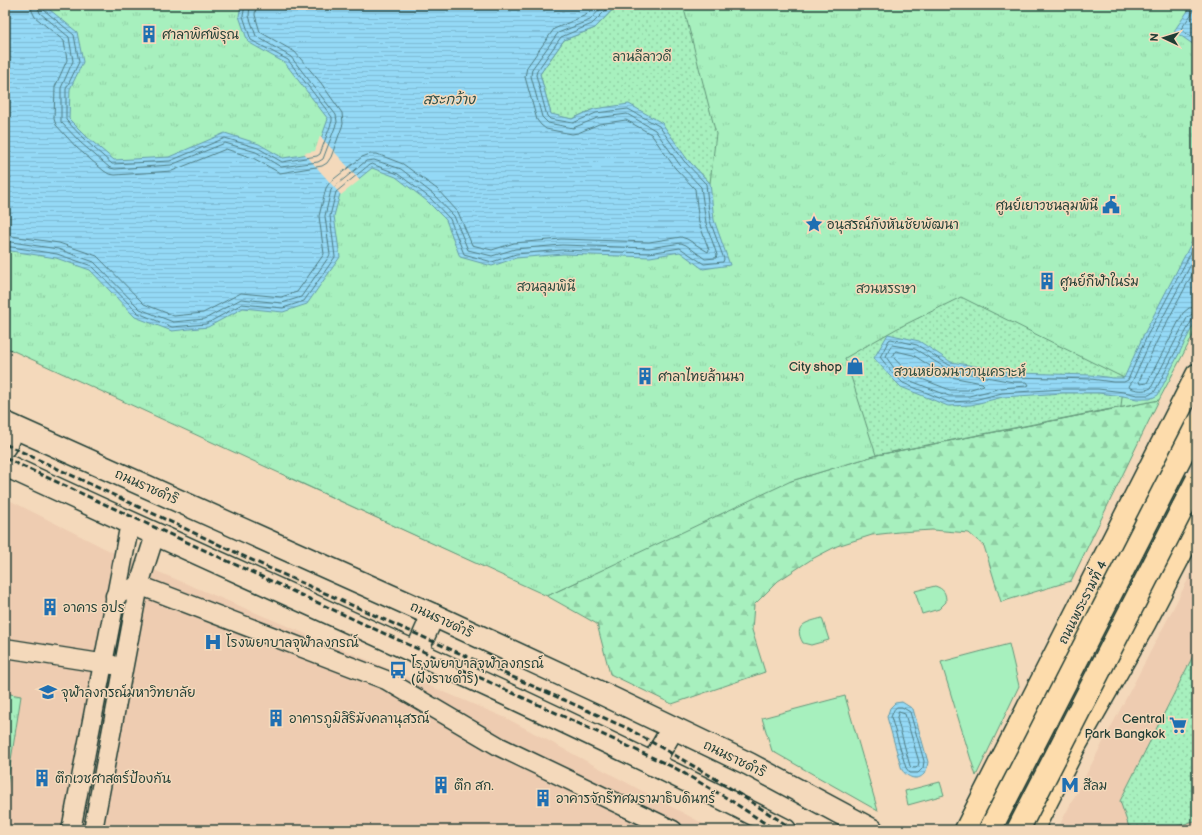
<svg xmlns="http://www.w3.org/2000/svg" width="1202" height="835" viewBox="0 0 1202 835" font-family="'Balsamiq Sans','Playpen Sans Thai',sans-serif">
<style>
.built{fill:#eeccb1}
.grass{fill:#a7f0be;stroke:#639679}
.forest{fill:url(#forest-firs);stroke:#639679}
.park{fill:url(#park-tufts);stroke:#639679}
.garden{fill:url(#garden-dots);stroke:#639679}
.water{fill:url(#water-rules);stroke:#659ba8}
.pier{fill:#f4d9bb}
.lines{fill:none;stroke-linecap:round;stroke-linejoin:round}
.shore{stroke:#4e7b82;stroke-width:1}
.street-casing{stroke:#1f3d34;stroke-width:21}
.secondary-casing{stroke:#1f3d34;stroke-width:25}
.primary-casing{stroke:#1f3d34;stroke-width:25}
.street{stroke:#f4d9bb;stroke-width:18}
.secondary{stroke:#f4d9bb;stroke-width:22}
.primary{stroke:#fddcac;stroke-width:22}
.rail{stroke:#1f3d34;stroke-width:3;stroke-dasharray:6 3;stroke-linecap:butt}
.primary-bridge-casing{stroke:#1f3d34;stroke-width:25;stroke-linecap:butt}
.primary-bridge{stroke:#fddcac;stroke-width:22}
.labels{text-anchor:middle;stroke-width:3;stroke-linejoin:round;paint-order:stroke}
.poi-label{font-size:13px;fill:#1f3d34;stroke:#f4d9bb;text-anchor:start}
.park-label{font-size:13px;fill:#2d4f42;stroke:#f4d9bb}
.street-label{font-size:13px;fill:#1f3d34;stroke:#f4d9bb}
.water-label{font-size:14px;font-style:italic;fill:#2b4d47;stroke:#f4d9bb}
</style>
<defs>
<pattern id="forest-firs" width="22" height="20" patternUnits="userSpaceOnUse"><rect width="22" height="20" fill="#a7f0be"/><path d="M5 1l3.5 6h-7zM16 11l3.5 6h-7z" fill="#8fcfa4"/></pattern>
<pattern id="park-tufts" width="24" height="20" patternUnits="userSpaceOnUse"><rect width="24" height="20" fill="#a7f0be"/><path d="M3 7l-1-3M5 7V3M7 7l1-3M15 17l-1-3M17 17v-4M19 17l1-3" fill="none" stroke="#8fcfa4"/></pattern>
<pattern id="garden-dots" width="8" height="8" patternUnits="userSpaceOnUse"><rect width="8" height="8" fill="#a7f0be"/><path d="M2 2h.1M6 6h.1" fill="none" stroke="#8fcfa4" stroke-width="1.8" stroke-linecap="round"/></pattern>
<pattern id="water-rules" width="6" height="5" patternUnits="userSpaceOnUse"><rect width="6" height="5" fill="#94d9f6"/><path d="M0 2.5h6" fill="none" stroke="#7fbbd4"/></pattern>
</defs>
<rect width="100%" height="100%" fill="#f4d9bb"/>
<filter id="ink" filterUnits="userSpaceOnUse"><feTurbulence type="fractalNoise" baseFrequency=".025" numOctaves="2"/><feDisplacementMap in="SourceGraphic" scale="8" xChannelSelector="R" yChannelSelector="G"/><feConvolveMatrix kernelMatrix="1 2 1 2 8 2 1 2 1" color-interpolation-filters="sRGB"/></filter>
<g filter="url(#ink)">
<g class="built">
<polygon points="5,498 118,555 506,718 715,830 5,830"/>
<polygon points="1197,562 1197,830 1057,830 1176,603"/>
</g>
<g class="grass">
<path d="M935,586C944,589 946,593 946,602L939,609L922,614L915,591Z"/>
<path d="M822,618L829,640L811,645L803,643C792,624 808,622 822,618Z"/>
<polygon points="1009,644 1019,686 976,776 941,662"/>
<polygon points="845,696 878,811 772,751 762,718"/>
<polygon points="940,782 944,795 908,805 905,791"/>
</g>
<polygon class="forest" points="1159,400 1071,581 1001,602 984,546 969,533 932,530 899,532 872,535 837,546 812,559 778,581 754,605 752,630 765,672 672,704 610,674 597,624 547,596 579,581 474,562 285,476 283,464 791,481 877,455"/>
<g class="park">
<polygon points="5,5 1197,5 1197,328 1159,400 877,455 791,481 547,596 5,347"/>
<polygon points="5,693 21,696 5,799"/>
</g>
<g class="garden">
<polygon points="617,5 683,5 716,134 710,183 687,159 594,109 572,119 551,115 540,74 564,40 595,28"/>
<polygon points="961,297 1124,378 1121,407 876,455 845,358 896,329"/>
<polygon points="1197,648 1197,820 1166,830 1130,830 1120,801"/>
</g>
<g class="water">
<polygon points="5,5 44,5 77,32 83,62 70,89 69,119 87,137 114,160 169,157 225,133 259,144 283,158 316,153 328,119 285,63 248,42 239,16 241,5 617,5 595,28 564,40 540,74 551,114 572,119 594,109 629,104 662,123 687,159 710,183 714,220 730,265 703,269 680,252 650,257 563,254 516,258 492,266 460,257 446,220 427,201 396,177 372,168 340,194 334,216 340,257 307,304 283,312 243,308 208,327 172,331 135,317 90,270 56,258 5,250"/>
<polygon points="1192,5 1197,5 1197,47 1174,31"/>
<polygon points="1197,232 1197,318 1158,395 1150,399 1137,399 1123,396 1098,393 1063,393 1003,397 971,405 948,406 901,387 888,374 874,358 888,334 919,341 951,362 1015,373 1091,375 1113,378 1124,378 1144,334"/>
<path d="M902,702L913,709L928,762C927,766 927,771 924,774C917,782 907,777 902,770L887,717L890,708L895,703Z"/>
</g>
<polygon class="pier" points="320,136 360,180 341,195 304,153 315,151"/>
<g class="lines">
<g class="shore">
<polyline points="31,5 32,11 35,17 64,41 67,60 55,87 54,119 56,125 77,148 104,171 109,174 115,175 172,171 226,149 253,158 280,173 322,166 327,163 331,157 343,124 342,113 321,83 295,52 260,32 255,15 256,5"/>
<polyline points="37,5 40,13 69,37 73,61 61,88 61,122 81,143 110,168 115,169 171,165 225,143 256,152 281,167 318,162 323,159 337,122 336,115 291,57 256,36 249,16 250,5"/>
<polyline points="42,5 44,10 74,35 79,62 66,89 66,120 85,140 112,164 170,161 225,138 258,148 282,162 317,156 320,154 332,121 332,117 288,60 251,40 243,16 245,5"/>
<polyline points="1195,5 1195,9 1181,29 1197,42"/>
<polyline points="5,235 59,243 97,256 144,304 174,316 203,313 241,293 281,297 297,292 324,254 319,216 326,188 330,182 362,157 370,154 377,154 403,164 437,189 458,212 472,245 492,250 514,243 561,239 649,242 681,237 687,239 708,252 709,250 699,223 695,189 675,168 651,134 626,120 599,124 578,133 572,134 546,129 541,125 537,120 525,77 527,67 554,29 586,15 596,5"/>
<polyline points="5,241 58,249 94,262 140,309 173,322 205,319 241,299 282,303 301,297 330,255 325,216 331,190 334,187 366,161 374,160 401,169 433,194 454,216 468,250 492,256 515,249 562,245 649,248 681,243 686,245 705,259 716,258 717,255 706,223 701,187 680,165 655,130 627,114 597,118 573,128 548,123 542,117 531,76 532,69 558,33 590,20 604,5"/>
<polyline points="1197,241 1147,336 1128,380 1124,382 1113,382 1091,379 1015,377 978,371 949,365 917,345 891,339 889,340 880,357 891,371 903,383 949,402 970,401 1002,393 1063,389 1098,389 1124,392 1137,395 1149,395 1155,391 1192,320 1197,318"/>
<polyline points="5,246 57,254 92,266 138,313 172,327 206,324 242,304 283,308 304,301 335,257 330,216 336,192 369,165 372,164 398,174 430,198 450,219 464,254 492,262 516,254 562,250 649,253 680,248 704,264 723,262 724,259 710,221 706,184 684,161 659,126 628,109 596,113 573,123 550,119 547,116 536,75 537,71 561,37 592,24 611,5"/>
<path d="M1197,253L1152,338L1132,382L1129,386L1130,388C1136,390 1144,392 1151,388L1187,318L1192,314L1197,313"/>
<polyline points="1197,265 1157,341 1139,381 1140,384 1147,383 1183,313 1189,308 1197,307"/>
<polygon points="892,345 915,349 949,370 1013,382 1027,382 1029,385 1027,386 1001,388 969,396 949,396 906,379 894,368 886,357"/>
<polygon points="896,351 913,355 946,376 982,383 984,385 968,390 950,390 909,374 893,357"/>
<polygon points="897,707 902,707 910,712 924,761 923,768 918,773 910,773 906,768 891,717 894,710"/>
<polygon points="899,712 905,714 919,762 918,766 916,768 912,768 910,766 897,718"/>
</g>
<g class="street-casing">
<g id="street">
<polyline points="115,596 139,585 386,680 500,747 673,830"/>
<polyline points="5,648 113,665"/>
<polyline points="71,830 130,523"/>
<polyline points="93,830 139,585 155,535"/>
</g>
</g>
<g class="secondary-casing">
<g id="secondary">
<polyline points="5,423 433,615 603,694 749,764 872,830"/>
<polyline points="5,446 13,427"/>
<path d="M5,465C265,586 530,699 785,830"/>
<polyline points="416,653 433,615"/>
<polyline points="652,764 673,728"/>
</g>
</g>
<g class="primary-casing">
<g id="primary">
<polyline points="966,830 1197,375"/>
<polyline points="1032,830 1074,747 1145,622 1197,522"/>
</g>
</g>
<use href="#street" class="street"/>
<use href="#secondary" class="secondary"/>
<use href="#primary" class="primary"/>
<g class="rail">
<polyline points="5,444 271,569 629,729 716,779 794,830"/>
<polyline points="5,458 675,768 730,800 775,830"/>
</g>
<g class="primary-bridge-casing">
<g id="primary-bridge">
<polyline points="990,830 1197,425"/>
<polyline points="1018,830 1197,480"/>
</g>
</g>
<use href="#primary-bridge" class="primary-bridge"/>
</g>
</g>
<defs>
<g id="building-bare" transform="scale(1.38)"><path d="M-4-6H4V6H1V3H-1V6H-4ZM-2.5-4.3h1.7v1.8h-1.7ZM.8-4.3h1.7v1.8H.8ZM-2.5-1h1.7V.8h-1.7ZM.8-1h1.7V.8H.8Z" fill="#1f6fb2" stroke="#f4d9bb" stroke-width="2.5" paint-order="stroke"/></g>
<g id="civic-bare" transform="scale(1.38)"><path d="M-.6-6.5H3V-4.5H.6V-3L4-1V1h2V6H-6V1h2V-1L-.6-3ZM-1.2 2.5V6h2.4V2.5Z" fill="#1f6fb2" stroke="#f4d9bb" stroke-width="2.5" paint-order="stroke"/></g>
<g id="sight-bare" transform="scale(1.38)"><path d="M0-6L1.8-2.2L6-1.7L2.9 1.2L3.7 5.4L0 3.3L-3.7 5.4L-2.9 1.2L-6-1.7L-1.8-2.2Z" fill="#1f6fb2" stroke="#f4d9bb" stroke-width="2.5" paint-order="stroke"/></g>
<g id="shop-bare" transform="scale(1.38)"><path d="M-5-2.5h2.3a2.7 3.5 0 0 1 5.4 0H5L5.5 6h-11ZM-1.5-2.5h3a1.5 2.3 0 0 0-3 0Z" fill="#1f6fb2" stroke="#f4d9bb" stroke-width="2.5" paint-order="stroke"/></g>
<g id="hospital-bare" transform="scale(1.38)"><path d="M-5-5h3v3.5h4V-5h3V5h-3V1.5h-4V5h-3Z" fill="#1f6fb2" stroke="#f4d9bb" stroke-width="2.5" paint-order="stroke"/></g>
<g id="bus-bare" transform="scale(1.38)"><path d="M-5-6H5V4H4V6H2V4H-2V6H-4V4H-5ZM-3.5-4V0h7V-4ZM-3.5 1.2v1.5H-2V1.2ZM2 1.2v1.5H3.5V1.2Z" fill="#1f6fb2" stroke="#f4d9bb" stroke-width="2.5" paint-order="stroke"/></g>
<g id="university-bare" transform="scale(1.38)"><path d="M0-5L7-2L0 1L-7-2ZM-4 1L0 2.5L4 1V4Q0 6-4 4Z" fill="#1f6fb2" stroke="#f4d9bb" stroke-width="2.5" paint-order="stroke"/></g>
<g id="supermarket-bare" transform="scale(1.38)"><path d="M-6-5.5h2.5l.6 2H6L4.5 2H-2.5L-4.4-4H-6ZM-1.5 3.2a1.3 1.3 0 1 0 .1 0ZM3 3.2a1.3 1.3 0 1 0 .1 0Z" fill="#1f6fb2" stroke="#f4d9bb" stroke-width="2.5" paint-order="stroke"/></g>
<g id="metro-bare" transform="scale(1.38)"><path d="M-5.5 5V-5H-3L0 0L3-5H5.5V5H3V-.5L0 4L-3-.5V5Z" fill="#1f6fb2" stroke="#f4d9bb" stroke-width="2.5" paint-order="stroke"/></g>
</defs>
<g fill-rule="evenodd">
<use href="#building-bare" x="149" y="34"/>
<use href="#civic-bare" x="1111" y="205"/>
<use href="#sight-bare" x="814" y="224"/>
<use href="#building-bare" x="1047" y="281"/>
<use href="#shop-bare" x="855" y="366"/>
<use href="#building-bare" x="645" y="376"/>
<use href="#building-bare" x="50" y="607"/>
<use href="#hospital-bare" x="213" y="642"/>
<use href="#bus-bare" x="398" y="670"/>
<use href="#university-bare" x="48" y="692"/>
<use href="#building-bare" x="276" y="718"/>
<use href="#supermarket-bare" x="1178" y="725"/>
<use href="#building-bare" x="42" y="778"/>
<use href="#building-bare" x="441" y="785"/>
<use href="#metro-bare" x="1070" y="785"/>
<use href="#building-bare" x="543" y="798"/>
</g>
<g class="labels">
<g class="poi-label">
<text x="162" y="39">ศาลาพิศพิรุณ</text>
<text x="1098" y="210" text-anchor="end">ศูนย์เยาวชนลุมพินี</text>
<text x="827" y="229">อนุสรณ์กังหันชัยพัฒนา</text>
<text x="1060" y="286">ศูนย์กีฬาในร่ม</text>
<text x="842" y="371" text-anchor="end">City shop</text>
<text x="658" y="381">ศาลาไทยล้านนา</text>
<text x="63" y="612">อาคาร อปร</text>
<text x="226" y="647">โรงพยาบาลจุฬาลงกรณ์</text>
<text x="411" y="668">โรงพยาบาลจุฬาลงกรณ์<tspan x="411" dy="15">(ฝั่งราชดำริ)</tspan></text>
<text x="61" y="697">จุฬาลงกรณ์มหาวิทยาลัย</text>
<text x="289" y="723">อาคารภูมิสิริมังคลานุสรณ์</text>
<text x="1165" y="723" text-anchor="end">Central<tspan x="1165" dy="15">Park Bangkok</tspan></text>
<text x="55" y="783">ตึกเวชศาสตร์ป้องกัน</text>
<text x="454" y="790">ตึก สก.</text>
<text x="1083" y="790">สีลม</text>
<text x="556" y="803">อาคารจักรีทศมรามาธิบดินทร์</text>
</g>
<g class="park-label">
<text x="642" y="61">ลานลีลาวดี</text>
<text x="546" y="291">สวนลุมพินี</text>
<text x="886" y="293">สวนหรรษา</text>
<text x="960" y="376">สวนหย่อมนาวานุเคราะห์</text>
</g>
<g class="street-label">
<text transform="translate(147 486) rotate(24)" y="5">ถนนราชดำริ</text>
<text transform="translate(1082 602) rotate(-63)" y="5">ถนนพระรามที่ 4</text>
<text transform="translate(442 619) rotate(25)" y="5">ถนนราชดำริ</text>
<text transform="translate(735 758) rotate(26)" y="5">ถนนราชดำริ</text>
</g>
<g class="water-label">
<text x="449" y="104">สระกว้าง</text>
</g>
</g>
<rect width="1202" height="835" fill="none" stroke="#f4d9bb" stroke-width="20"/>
<rect x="10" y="10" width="1182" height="815" fill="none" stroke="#1f3d34" stroke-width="1.5" filter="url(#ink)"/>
<g transform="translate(1164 38) rotate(274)" stroke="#f4d9bb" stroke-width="3" paint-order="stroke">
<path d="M0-3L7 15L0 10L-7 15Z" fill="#1f3d34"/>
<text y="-6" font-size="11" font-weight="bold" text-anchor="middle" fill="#1f3d34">N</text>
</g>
</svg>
